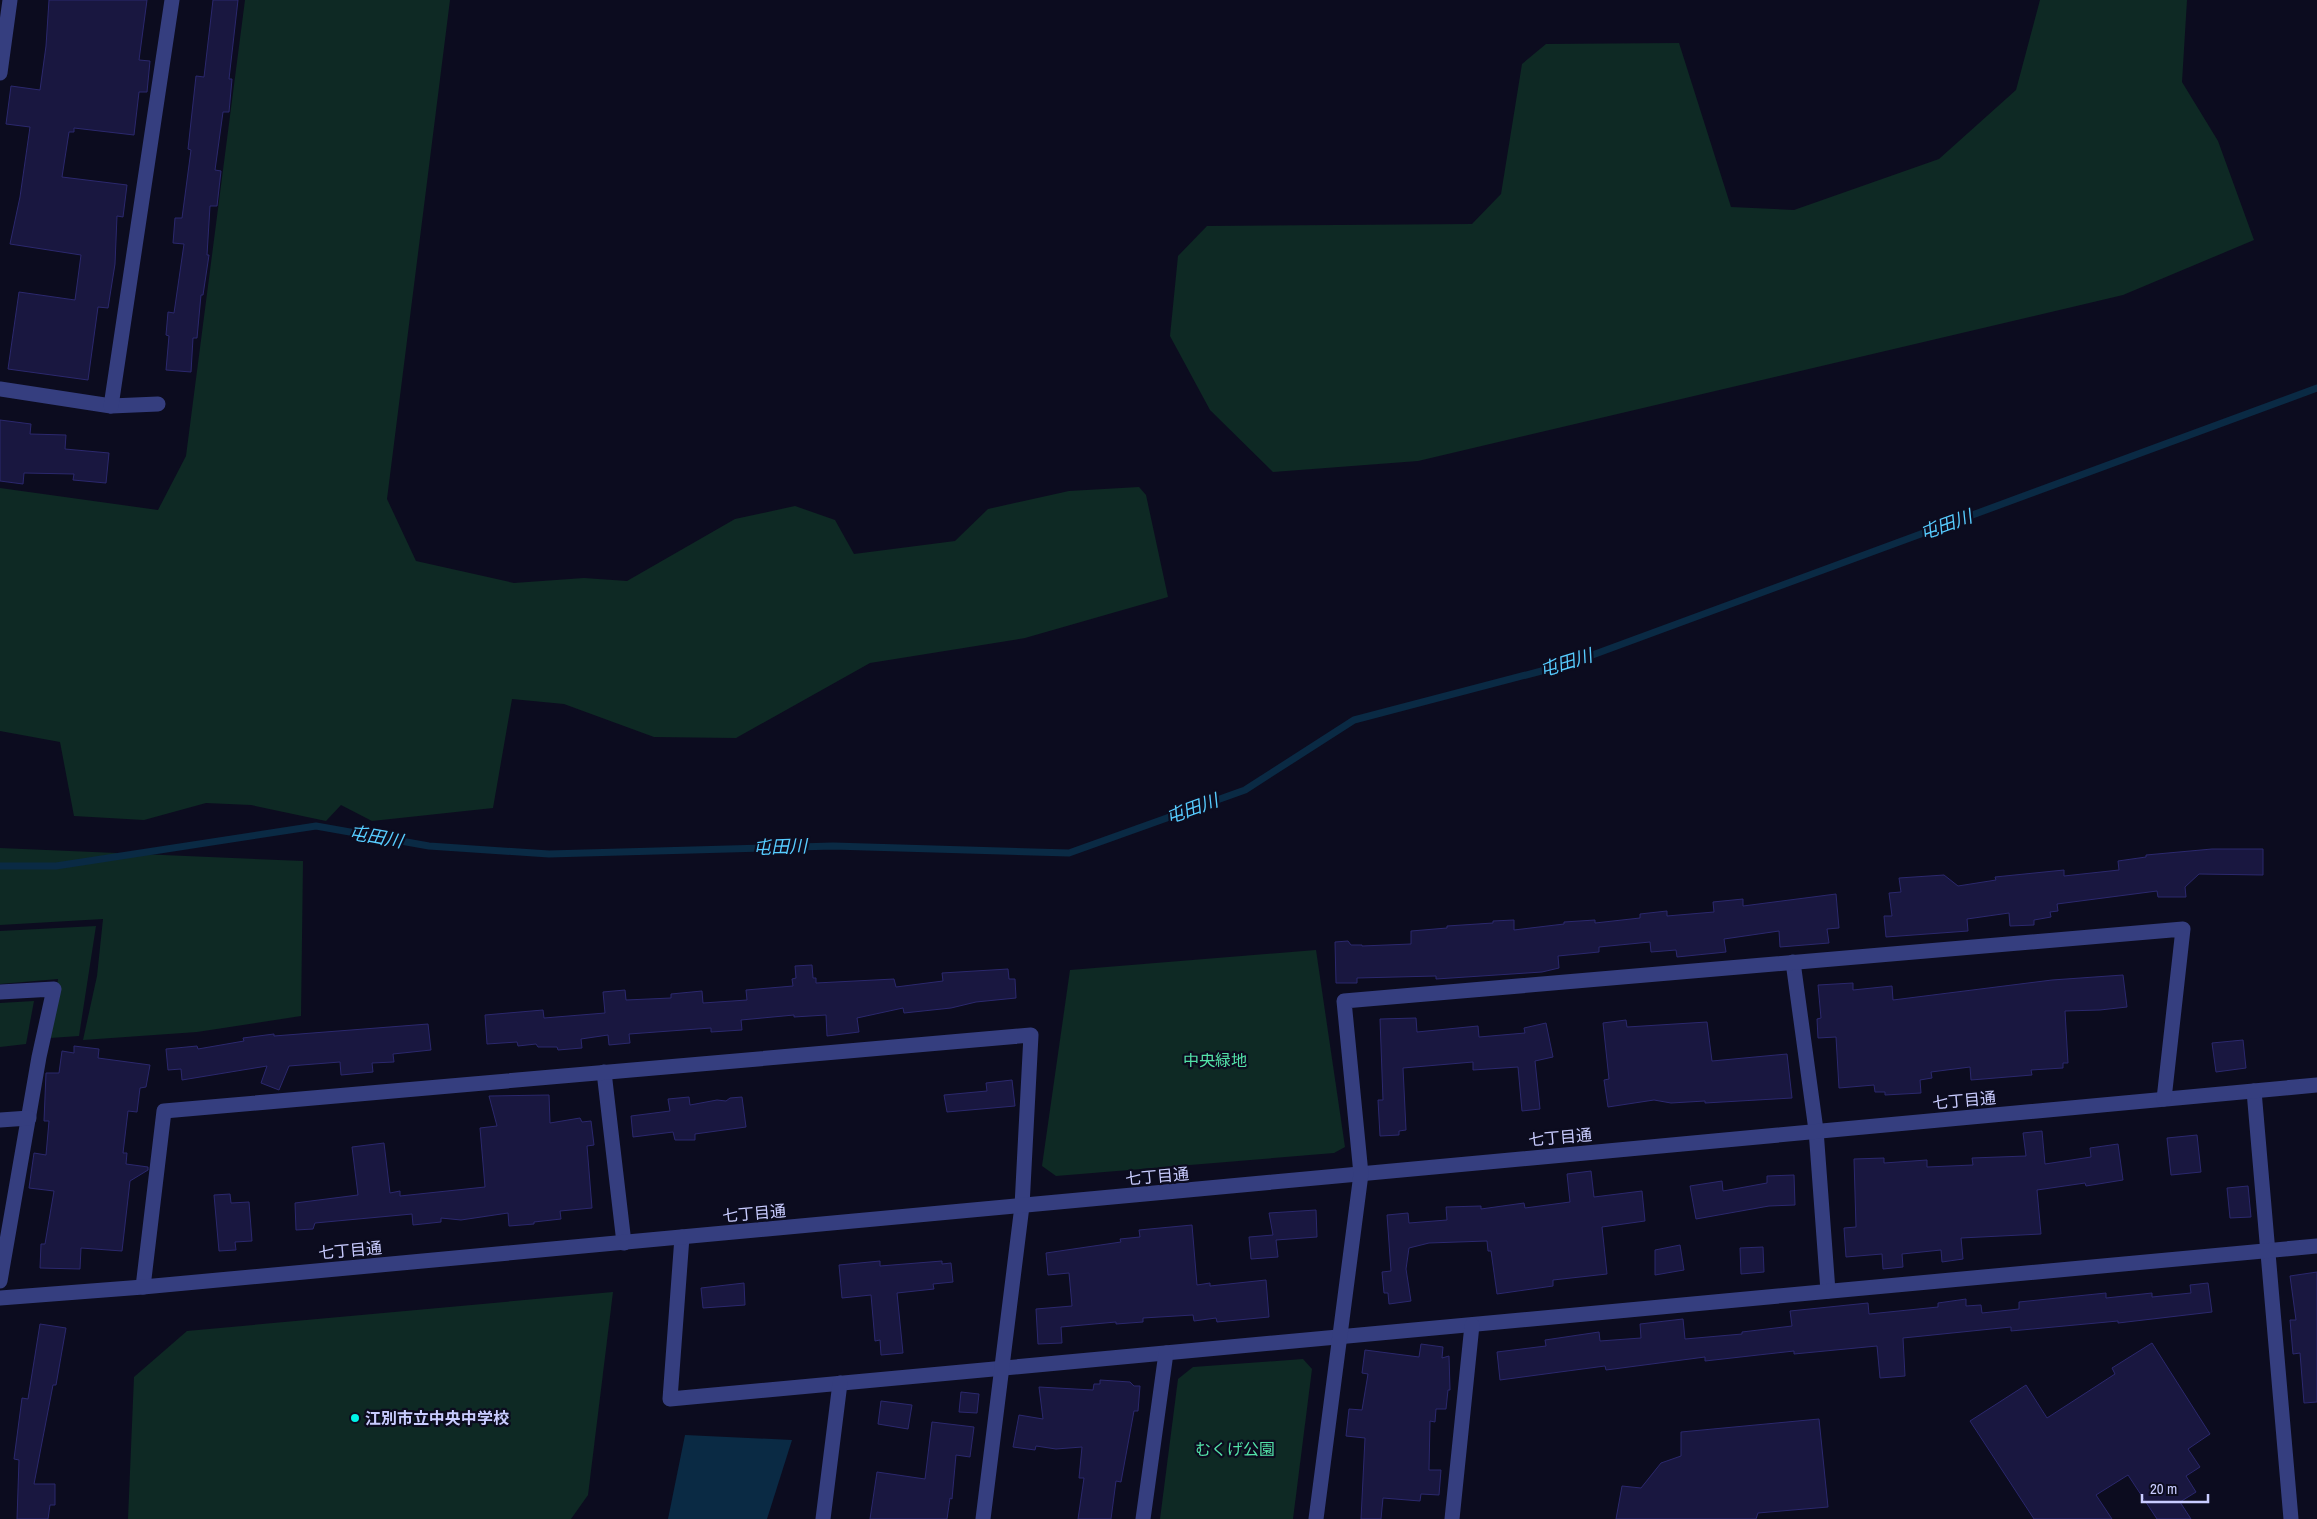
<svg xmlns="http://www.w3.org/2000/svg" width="2317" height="1519" viewBox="0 0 2317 1519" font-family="'Archivo Narrow','Noto Sans JP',sans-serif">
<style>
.green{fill:#0e2924}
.water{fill:#0a2a44}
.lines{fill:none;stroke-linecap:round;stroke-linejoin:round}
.stream{stroke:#0a2a44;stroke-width:7}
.building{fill:#191740;stroke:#2b286d}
.minor{stroke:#353e7f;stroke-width:15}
.poi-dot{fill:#00f4e7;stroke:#0c0c1f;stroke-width:2}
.labels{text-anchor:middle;stroke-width:4.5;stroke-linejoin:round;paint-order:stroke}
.park-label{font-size:16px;fill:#53e2a8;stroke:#0c0c1f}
.street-label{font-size:16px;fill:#c9ccff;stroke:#0c0c1f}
.poi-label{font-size:16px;font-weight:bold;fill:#c9ccff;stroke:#0c0c1f;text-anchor:start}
.water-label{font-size:18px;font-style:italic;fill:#57ccff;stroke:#0c0c1f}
</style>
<rect width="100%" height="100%" fill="#0c0c1f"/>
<g class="green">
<polygon points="245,0 450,0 387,499 416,561 514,583 584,578 627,581 735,519 795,506 835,520 854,554 955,541 988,509 1069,491 1139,487 1146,495 1168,597 1025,638 870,663 736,738 654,737 564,704 512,699 493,808 372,821 341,805 326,821 251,805 206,803 144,820 74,816 60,742 0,731 0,488 158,510 186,456"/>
<polygon points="2040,0 2187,0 2182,82 2218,141 2254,240 2123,295 1418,461 1273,472 1210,410 1170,336 1178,256 1207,226 1472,224 1501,194 1522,64 1546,44 1679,43 1731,207 1794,210 1939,159 2016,90"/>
<polygon points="0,848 303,861 301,1016 197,1032 83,1040 97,976 103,919 0,925"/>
<polygon points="96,926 79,1036 50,1038 58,979 0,984 0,931"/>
<polygon points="1316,950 1345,1147 1334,1153 1056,1176 1042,1166 1070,970"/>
<polygon points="34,1001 26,1044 0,1047 0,1003"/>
<polygon points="613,1292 588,1495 571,1519 128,1519 134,1377 187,1331"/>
<polygon points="1303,1359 1312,1369 1293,1519 1160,1519 1178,1379 1193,1367"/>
</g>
<polygon class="water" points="685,1435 792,1440 767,1519 668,1519"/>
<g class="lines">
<polyline class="stream" points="0,866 56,866 316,826 429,846 549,854 833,846 1069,853 1245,790 1354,720 1568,664 2317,388"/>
</g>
<g class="building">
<polygon points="49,0 147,0 139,60 150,61 147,92 139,92 134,135 74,128 74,132 69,132 62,177 127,185 123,217 117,216 115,264 108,308 98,307 88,380 8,369 19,292 75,300 81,255 10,244 20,197 30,127 6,124 11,86 40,90 46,46"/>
<polygon points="213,0 238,0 229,79 232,79 229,112 223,112 215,170 221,171 217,206 210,206 207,255 209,255 203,295 201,295 197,338 193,338 191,372 166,370 169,336 166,335 168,312 174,313 184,244 173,243 175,218 182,218 191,150 188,149 196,76 204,77"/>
<polygon points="0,420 31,424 30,434 66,435 65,449 109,453 106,483 73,480 74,474 24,473 23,484 0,481"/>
<polygon points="2212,849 2263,849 2263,875 2199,874 2185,887 2186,897 2158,897 2157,891 2057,904 2058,911 2050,912 2051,917 2034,920 2034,925 2010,926 2009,913 1967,919 1968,931 1886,937 1884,916 1892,916 1889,893 1901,892 1899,878 1944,875 1958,886 1996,880 1995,877 2064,870 2064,876 2119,870 2118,861 2146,857 2146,855"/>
<polygon points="1836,894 1839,928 1827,929 1829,943 1780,947 1779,931 1724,939 1726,952 1677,957 1676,950 1651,952 1650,942 1599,947 1599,952 1558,956 1559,968 1542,972 1436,979 1436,976 1357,978 1357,983 1336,983 1335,942 1348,941 1351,945 1362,945 1362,946 1411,944 1411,931 1447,928 1447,926 1493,923 1493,921 1514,920 1514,930 1564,924 1564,922 1595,920 1595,923 1640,918 1640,914 1667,911 1667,916 1714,912 1713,902 1743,899 1743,906"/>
<polygon points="812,965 813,978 816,978 816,983 894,979 896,987 943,981 942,973 1008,969 1009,979 1015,979 1016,998 976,1002 951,1008 904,1013 903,1008 857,1018 859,1032 827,1036 826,1015 794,1017 794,1015 741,1020 742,1030 711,1032 711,1028 629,1034 630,1043 609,1045 608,1035 581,1039 582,1048 558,1050 557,1047 538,1047 536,1044 518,1046 517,1042 487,1044 485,1015 543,1010 544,1018 605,1013 603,992 625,990 626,1000 671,998 671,994 702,991 703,1003 747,1000 746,990 793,986 792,979 796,978 795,966"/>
<polygon points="2123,975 2127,1007 2100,1010 2065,1011 2068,1063 2063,1063 2063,1068 2031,1070 2032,1075 1971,1080 1970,1067 1931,1072 1932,1078 1920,1080 1921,1093 1885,1095 1885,1092 1875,1092 1874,1085 1839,1088 1836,1037 1818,1038 1817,1019 1821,1018 1818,985 1853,983 1853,990 1892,986 1893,1000 2052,980"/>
<polygon points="1416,1018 1417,1032 1478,1026 1479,1037 1525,1033 1524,1028 1546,1023 1553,1057 1535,1061 1540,1109 1522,1111 1518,1067 1473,1070 1473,1062 1403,1068 1406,1130 1399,1131 1399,1135 1380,1136 1378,1100 1383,1100 1380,1019"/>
<polygon points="1626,1020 1627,1027 1707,1022 1712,1061 1787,1054 1792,1098 1705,1103 1705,1101 1671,1103 1654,1100 1608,1107 1604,1080 1609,1079 1603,1023"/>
<polygon points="428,1024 431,1050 393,1054 394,1062 372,1063 373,1072 341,1075 340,1062 289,1066 279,1090 261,1083 267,1066 182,1080 181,1069 168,1070 166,1049 197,1046 198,1049 244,1041 243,1038 274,1034 274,1036"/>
<polygon points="2243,1040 2246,1068 2216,1072 2212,1043"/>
<polygon points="74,1046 99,1049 98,1058 150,1065 146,1087 140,1088 137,1112 128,1111 123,1153 127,1153 126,1164 148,1167 148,1170 130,1181 122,1251 81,1248 80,1269 40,1268 41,1244 45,1244 54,1191 29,1188 34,1153 46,1155 49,1121 44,1121 46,1073 59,1073 62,1051 74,1053"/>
<polygon points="1012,1080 1015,1106 947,1112 944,1095 987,1091 986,1083"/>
<polygon points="549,1095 550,1123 580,1118 582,1122 591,1121 594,1145 587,1146 592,1208 560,1211 561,1219 534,1222 534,1224 509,1226 508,1213 461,1220 441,1218 441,1222 413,1225 412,1214 315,1223 313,1229 296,1230 295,1203 358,1195 352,1147 384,1143 390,1193 400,1191 400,1196 485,1187 480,1128 497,1126 489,1096"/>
<polygon points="689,1097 690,1105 717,1100 726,1101 730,1098 742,1097 746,1127 695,1134 695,1140 675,1140 673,1132 633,1137 631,1116 670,1111 668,1099"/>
<polygon points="2042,1131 2045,1164 2091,1157 2090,1148 2118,1144 2123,1180 2086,1186 2085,1183 2037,1190 2041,1234 1961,1238 1963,1259 1942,1262 1941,1250 1902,1254 1903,1267 1883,1269 1882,1254 1846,1257 1844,1228 1856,1227 1854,1159 1884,1158 1884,1163 1927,1160 1927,1167 1973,1165 1972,1158 2026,1156 2023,1133"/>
<polygon points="2197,1135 2201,1172 2171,1175 2167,1138"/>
<polygon points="1591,1171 1594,1197 1642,1191 1645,1221 1602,1227 1607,1274 1553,1280 1553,1286 1497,1294 1491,1251 1488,1251 1487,1241 1429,1243 1409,1248 1406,1269 1411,1301 1389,1304 1388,1293 1384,1293 1382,1272 1391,1271 1387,1215 1408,1213 1409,1223 1447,1220 1446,1207 1481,1206 1481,1209 1524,1203 1525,1208 1570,1202 1567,1174"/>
<polygon points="1794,1175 1795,1205 1769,1206 1696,1219 1690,1186 1722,1181 1723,1191 1767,1183 1767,1176"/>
<polygon points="2248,1186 2251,1217 2230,1218 2227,1188"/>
<polygon points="230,1194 231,1203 249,1202 252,1241 235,1242 236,1250 219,1251 214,1195"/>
<polygon points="1316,1210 1317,1237 1276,1240 1278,1257 1251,1259 1249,1237 1273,1235 1269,1213"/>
<polygon points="1192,1225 1197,1285 1210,1283 1210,1286 1266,1280 1269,1317 1217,1322 1216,1318 1194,1321 1193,1315 1143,1318 1143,1322 1116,1324 1116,1322 1061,1327 1062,1343 1038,1344 1036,1309 1072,1306 1069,1273 1048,1275 1046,1253 1121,1242 1120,1239 1140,1237 1139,1230"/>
<polygon points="1680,1245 1684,1270 1655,1275 1655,1250"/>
<polygon points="1763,1247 1764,1272 1741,1274 1740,1248"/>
<polygon points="880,1261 880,1266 942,1261 942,1264 951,1263 953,1282 933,1284 934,1289 897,1293 903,1353 881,1355 880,1340 875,1341 871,1295 842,1298 839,1265"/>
<polygon points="2317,1272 2317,1402 2304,1403 2300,1353 2293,1354 2290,1320 2296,1320 2290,1276"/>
<polygon points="744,1283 745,1305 703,1308 701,1288"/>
<polygon points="2208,1283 2212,1312 2118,1323 2118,1321 2011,1331 2011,1327 1903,1338 1905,1376 1880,1378 1877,1346 1794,1354 1794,1351 1705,1361 1705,1357 1606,1370 1605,1366 1500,1380 1497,1352 1546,1346 1545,1340 1599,1332 1600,1341 1641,1338 1640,1324 1683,1319 1685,1339 1742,1334 1742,1332 1792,1326 1790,1311 1868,1303 1869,1314 1938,1307 1938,1303 1966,1299 1966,1306 1981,1305 1982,1313 2019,1309 2019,1302 2106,1293 2106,1298 2152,1293 2152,1297 2191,1293 2190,1285"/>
<polygon points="40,1324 66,1328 56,1385 53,1385 34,1484 55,1484 55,1505 50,1505 48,1519 17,1519 19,1460 14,1459 22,1398 28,1399"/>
<polygon points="2152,1343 2210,1434 2188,1449 2200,1467 2186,1476 2196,1492 2180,1502 2191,1519 2157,1519 2128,1475 2096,1495 2112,1519 2034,1519 1970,1421 2026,1385 2047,1418 2115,1374 2112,1368"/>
<polygon points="1421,1344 1443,1347 1442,1358 1449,1356 1450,1390 1448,1390 1446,1409 1436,1409 1435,1422 1430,1421 1429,1470 1441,1470 1439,1495 1421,1494 1420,1501 1383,1498 1381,1519 1361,1519 1365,1438 1346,1436 1349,1409 1362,1410 1368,1374 1362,1373 1365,1350 1419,1357"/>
<polygon points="1100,1380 1130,1382 1134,1386 1140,1386 1138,1411 1134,1411 1121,1482 1116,1481 1111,1519 1078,1519 1084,1478 1079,1478 1082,1447 1056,1449 1036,1446 1035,1450 1013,1447 1019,1415 1043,1419 1039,1387 1093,1390 1094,1384 1100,1384"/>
<polygon points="961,1392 979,1394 977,1413 959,1412"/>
<polygon points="881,1401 912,1405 908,1429 878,1424"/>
<polygon points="1819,1419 1828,1507 1758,1513 1756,1519 1616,1519 1622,1486 1641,1488 1661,1463 1681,1456 1681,1432"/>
<polygon points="932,1422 974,1427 970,1457 956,1455 952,1499 950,1498 947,1519 870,1519 877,1472 925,1479"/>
</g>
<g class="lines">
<g class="minor">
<polyline points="0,73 10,0"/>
<polyline points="0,389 111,406 158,404"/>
<polyline points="111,406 172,0"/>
<polyline points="1793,962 1816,1130 1828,1291"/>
<polyline points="0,992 54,989 39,1057 0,1281"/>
<polyline points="604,1072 624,1243"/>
<polyline points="2254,1091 2291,1519"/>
<polyline points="0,1120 29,1118"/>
<polyline points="682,1237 670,1399 2317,1246"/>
<polyline points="143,1287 164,1111 1031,1035 1022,1206 983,1519"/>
<polyline points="0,1298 143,1287 2317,1085"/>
<polyline points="823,1519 840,1383"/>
<polyline points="1143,1519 1166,1353"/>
<polyline points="1316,1519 1361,1174 1344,1001 2183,929 2164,1099"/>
<polyline points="1452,1519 1472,1325"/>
</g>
</g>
<circle class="poi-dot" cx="355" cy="1418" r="5"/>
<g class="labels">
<g class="park-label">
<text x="1215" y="1066">中央緑地</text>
<text x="1235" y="1455">むくげ公園</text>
</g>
<g class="street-label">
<text transform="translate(1964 1100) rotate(-5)" y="6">七丁目通</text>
<text transform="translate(1560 1137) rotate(-5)" y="6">七丁目通</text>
<text transform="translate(1157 1176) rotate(-5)" y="6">七丁目通</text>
<text transform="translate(754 1213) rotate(-5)" y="6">七丁目通</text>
<text transform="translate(350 1250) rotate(-5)" y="6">七丁目通</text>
</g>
<g class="poi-label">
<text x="365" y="1424">江別市立中央中学校</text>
</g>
<g class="water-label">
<text transform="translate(1946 525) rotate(-20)" y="6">屯田川</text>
<text transform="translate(1566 663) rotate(-17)" y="6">屯田川</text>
<text transform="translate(1192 809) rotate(-20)" y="6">屯田川</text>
<text transform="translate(376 837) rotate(10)" y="6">屯田川</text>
<text transform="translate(780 847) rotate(-2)" y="6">屯田川</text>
</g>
</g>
<path d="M2142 1494v8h66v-8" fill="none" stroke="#c9ccff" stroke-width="2.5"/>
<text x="2150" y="1494" font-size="15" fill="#c9ccff" stroke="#0c0c1f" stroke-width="4" paint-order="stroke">20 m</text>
</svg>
